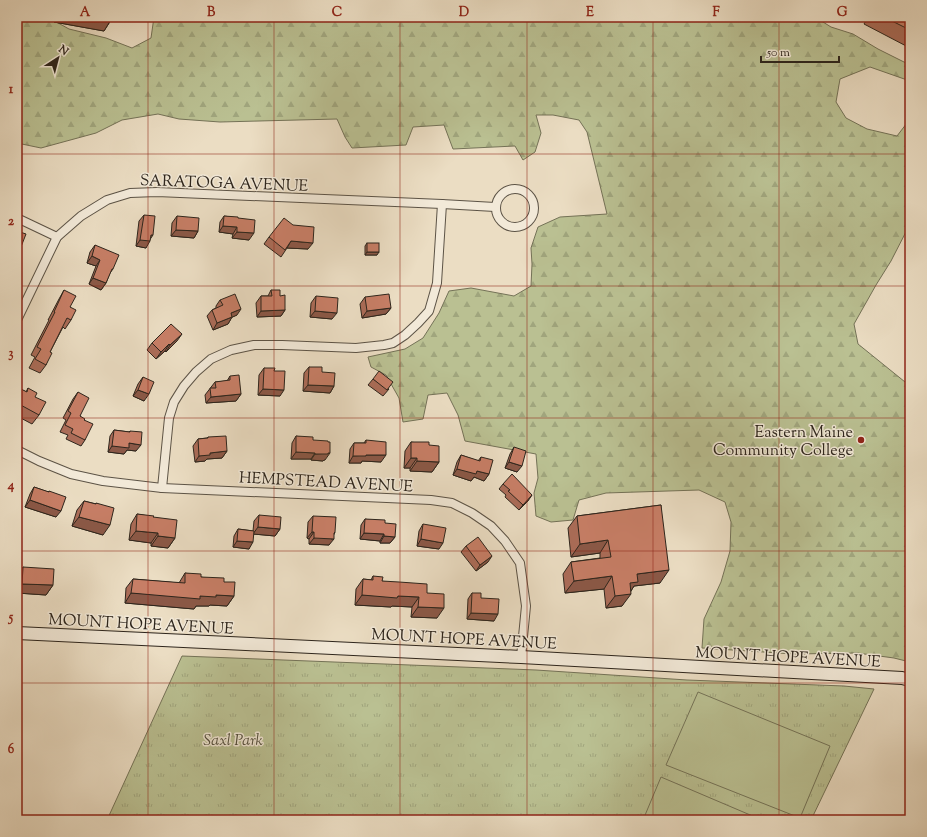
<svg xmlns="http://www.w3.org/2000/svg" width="927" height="837" viewBox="0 0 927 837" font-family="'Sorts Mill Goudy',serif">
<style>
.forest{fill:url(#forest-firs);stroke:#747257}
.park{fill:url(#park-tufts);stroke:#747257}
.garden{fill:#bac092;stroke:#747257}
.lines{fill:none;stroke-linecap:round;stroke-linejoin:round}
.street-casing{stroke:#5c5346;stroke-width:10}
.secondary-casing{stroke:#2d251c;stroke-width:14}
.street{stroke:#f2e9d8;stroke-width:8}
.secondary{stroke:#f2e9d8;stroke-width:12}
.wall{fill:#ab6c58;stroke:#2d251c}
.shaded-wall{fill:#8b5847;stroke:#2d251c}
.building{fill:#c77e66;stroke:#2d251c}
.grid{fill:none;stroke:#8f2418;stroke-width:1;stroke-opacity:0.55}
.poi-dot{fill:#8f2418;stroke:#f2e9d8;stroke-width:1.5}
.labels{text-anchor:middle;stroke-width:3;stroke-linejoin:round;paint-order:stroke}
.street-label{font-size:16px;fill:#2d251c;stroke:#f2e9d8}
.poi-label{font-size:16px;fill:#2d251c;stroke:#f2e9d8;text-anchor:end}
.park-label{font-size:16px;font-style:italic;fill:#504c3a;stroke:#f2e9d8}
.neatline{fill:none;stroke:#8f2418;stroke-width:1.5}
.grid-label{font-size:13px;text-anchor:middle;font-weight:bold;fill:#8f2418}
</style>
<defs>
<pattern id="forest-firs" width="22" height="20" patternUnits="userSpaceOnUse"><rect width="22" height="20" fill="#bac092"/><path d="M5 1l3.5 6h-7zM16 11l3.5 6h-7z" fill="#a0a57d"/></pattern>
<pattern id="park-tufts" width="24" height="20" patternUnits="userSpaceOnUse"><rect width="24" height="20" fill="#bac092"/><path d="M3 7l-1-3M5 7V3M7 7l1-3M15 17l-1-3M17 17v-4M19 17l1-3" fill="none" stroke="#a0a57d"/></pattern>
</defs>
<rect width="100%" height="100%" fill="#ebddc3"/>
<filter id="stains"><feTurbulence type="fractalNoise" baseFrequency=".005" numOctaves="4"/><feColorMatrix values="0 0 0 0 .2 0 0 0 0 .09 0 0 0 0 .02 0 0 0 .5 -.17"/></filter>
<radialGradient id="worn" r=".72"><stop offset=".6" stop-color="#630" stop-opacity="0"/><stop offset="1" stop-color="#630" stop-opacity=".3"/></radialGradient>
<polygon class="forest" points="17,17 51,17 51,19 69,29 106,38 132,48 151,38 154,17 815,17 831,27 853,34 878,49 910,65 910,81 870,67 840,79 836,102 846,118 867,129 897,136 910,119 910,224 891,261 876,285 854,324 858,344 910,386 910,662 894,658 857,653 794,654 702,648 704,619 721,582 730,551 731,522 725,502 699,490 606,493 579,500 573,520 551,522 536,516 534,493 538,478 536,454 465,441 458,415 447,393 428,395 423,419 403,422 399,398 386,375 371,367 368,357 405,349 423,338 439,313 449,291 471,288 514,296 531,286 532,264 531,248 538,227 560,217 607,214 587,132 579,120 553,115 536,115 541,133 535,152 523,160 515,146 453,149 444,125 413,127 406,145 352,148 345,137 337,119 220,122 179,119 158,114 122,120 96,133 41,148 17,143"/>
<polygon class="park" points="182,656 536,670 687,680 844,686 874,689 811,820 107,820"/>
<g class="garden">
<polygon points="698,692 830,746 800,818 666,765"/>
<polygon points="661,777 762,820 643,820"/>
</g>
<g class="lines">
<g class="street-casing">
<g id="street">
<circle cx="515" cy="208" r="19"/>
<polyline points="17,218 57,237"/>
<polyline points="17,320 57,237 81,216 107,200 130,193 157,192 442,204 495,207"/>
<polyline points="17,450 39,461 71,474 103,481 162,488 431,500 452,503 472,513 491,526 505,541 520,563 526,606 521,657"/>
<polyline points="162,488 169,418 174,402 184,386 196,372 211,359 231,350 254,345 282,345 356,348 384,345 393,343 405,335 418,323 429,311 437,283 442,204"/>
</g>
</g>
<g class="secondary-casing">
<polyline id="secondary" points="17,633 521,657 902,678 910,680"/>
</g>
<use href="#street" class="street"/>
<use href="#secondary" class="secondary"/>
</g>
<g class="wall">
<polygon points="55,17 113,17 104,31 54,22"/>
<polygon points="868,17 910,17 910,48 864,24"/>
<polygon points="144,215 146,248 136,246 139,221"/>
<polygon points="177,216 198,231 194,238 171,236 172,223"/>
<polygon points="224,216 238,218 249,240 232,238 233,234 219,232 220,222"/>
<polygon points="269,237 308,249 287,248 281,257 264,244"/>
<polygon points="367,243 377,255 365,255 365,246"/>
<polygon points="95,245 113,269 110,273 106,283 101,290 89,284 96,266 87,263 90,252"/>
<polygon points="64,290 70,307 71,320 65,329 63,327 50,352 46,365 40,373 29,368 35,357 31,355 49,320 48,320 59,299"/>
<polygon points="271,290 280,296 285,310 281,316 257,317 256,303 261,296 268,296"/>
<polygon points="316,296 332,319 310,317 311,303"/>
<polygon points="365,297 391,308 386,314 362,318 360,304"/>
<polygon points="220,300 237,315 232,317 228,324 213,330 207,316 212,310 216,308 216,306"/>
<polygon points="177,341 166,352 165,351 156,359 147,350 152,343"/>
<polygon points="309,367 322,372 334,386 330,393 303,391 304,373"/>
<polygon points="264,368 274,371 280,396 258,395 259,375"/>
<polygon points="230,376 241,394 236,401 206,403 205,395 215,382 227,381"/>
<polygon points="143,377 144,401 133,396 138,384"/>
<polygon points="373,379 389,389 383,396 368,385"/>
<polygon points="17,387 26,392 28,388 39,415 32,424 17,416"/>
<polygon points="78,392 80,416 84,420 85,440 81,446 66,439 68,435 60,432 66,420 63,418 73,399"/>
<polygon points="114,430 129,432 130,431 136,451 127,450 124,454 108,452 110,436"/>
<polygon points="296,436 313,440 325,460 324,460 323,461 311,460 311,459 291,459 292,443"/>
<polygon points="208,437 227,451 222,458 207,459 205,461 195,462 193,446 198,439 207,438"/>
<polygon points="366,440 381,462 362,461 361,463 349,463 350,449 354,443 364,443"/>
<polygon points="411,442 429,445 439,462 432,472 410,471 410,468 404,468 405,451"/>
<polygon points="514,447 517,472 505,468 510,454"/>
<polygon points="461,455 478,461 481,457 489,474 484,481 474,477 471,481 453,475 457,462"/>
<polygon points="503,484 528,501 519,510 505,497 506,495 499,489"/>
<polygon points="34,487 48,492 49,491 56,517 25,507 30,494"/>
<polygon points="84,501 96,504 96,503 103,535 72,526 77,510"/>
<polygon points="661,505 660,583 634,586 622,606 606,608 604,589 565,593 563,574 571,562 600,558 600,553 571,557 568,528 577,516"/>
<polygon points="137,514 153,517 175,538 168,548 151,546 151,543 129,540 131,524"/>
<polygon points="259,515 280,529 275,536 254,534 249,549 233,547 234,536 238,529 253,531 254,521"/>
<polygon points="313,516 335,532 329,545 309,544 309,539 307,538 308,522"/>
<polygon points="365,519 385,523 395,537 390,543 380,543 380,541 360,539 361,525"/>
<polygon points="423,524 439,549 417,546 419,531"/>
<polygon points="466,546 488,562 476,571 461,552"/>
<polygon points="23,567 53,585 46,595 17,593 17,575"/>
<polygon points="185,573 201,577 224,582 234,596 227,606 210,605 209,606 196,606 194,609 125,603 126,588 133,579 179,583"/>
<polygon points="373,576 382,581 427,593 437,618 411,617 412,607 392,606 391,607 355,605 356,589 363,579 371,580"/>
<polygon points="472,593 481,598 494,621 467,619 468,599"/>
</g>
<g class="shaded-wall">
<polygon points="57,17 106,17 112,18 104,31 54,22"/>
<polygon points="223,226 237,227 233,234 219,232"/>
<polygon points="176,230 198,231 194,238 171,236"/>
<polygon points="237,232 254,233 249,240 232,238"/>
<polygon points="151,235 153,235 149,241 150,241 146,248 136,246 140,240"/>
<polygon points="291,241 313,243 308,249 287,248"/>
<polygon points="367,252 379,252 377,255 365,255"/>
<polygon points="92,256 100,260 96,266 87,263"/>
<polygon points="93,278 106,283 101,290 89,284"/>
<polygon points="391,308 386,314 362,318 367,311"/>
<polygon points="241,309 237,315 226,320 231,313"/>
<polygon points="285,310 281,316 257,317 261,311"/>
<polygon points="315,311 337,313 332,319 310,317"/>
<polygon points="232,317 228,324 213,330 217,323"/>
<polygon points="182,334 177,341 166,352 170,345"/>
<polygon points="169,344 165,351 156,359 161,352"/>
<polygon points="308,385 334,386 330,393 303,391"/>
<polygon points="263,389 284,390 280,396 258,395"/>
<polygon points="138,390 149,394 144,401 133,396"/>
<polygon points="241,394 236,401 206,403 211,397"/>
<polygon points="129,443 141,445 136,451 127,450 124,454 108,452 112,446"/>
<polygon points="227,451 222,458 207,459 205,461 195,462 199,456 210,453"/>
<polygon points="296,452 315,453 311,459 291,459"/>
<polygon points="330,453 325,460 324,460 323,461 311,460 315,454"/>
<polygon points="366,455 386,455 381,462 362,461 361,463 349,463 353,456"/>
<polygon points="411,458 417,458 410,468 404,468"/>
<polygon points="417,461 439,462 432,472 410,471"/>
<polygon points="509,462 522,466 517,472 505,468"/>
<polygon points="457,469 477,471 489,474 484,481 474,477 471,481 453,475"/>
<polygon points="532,495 528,501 519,510 523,505"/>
<polygon points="30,500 61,511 56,517 25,507"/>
<polygon points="79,517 110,525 103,535 72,526"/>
<polygon points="258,527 280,529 275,536 253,534"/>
<polygon points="136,531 158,533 151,543 129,540"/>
<polygon points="312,532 314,532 309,539 307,538"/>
<polygon points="335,532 331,539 334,539 329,545 309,544 314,538"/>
<polygon points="364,533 384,534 380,541 360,539"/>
<polygon points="158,536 175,538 168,548 151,546"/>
<polygon points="384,536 395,537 390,543 380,543"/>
<polygon points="421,539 443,543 439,549 417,546"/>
<polygon points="608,540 600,553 571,557 580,544"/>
<polygon points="237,541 253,542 249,549 233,547"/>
<polygon points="492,556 488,562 476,571 480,565"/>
<polygon points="669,570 660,583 634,586 629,594 631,594 622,606 606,608 615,596 630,583 637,574"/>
<polygon points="612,576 604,589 565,593 574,581"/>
<polygon points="22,584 53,585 46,595 17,593 17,591"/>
<polygon points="131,593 200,596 216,595 234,596 227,606 210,605 209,606 196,606 194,609 125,603"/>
<polygon points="362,595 398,596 419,597 412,607 392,606 391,607 355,605"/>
<polygon points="418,607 444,608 437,618 411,617"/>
<polygon points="471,613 498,614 494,621 467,619"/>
</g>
<g class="building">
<polygon points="884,17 910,17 910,30"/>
<polygon points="17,151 19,152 17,160"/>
<polygon points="144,215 155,216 153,235 151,235 150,241 140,240"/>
<polygon points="177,216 199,218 198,231 176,230"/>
<polygon points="224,216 238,217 238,218 255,220 254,233 237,232 237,227 223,226"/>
<polygon points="284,218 293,225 314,227 313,243 291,241 285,250 269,237"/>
<polygon points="17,231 26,234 17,257"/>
<rect x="367" y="243" width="12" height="9"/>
<polygon points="95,245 119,255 113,269 112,269 106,283 93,278 100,260 92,256"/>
<polygon points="64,290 76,296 70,307 76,310 71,320 67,318 50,352 52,353 46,365 35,359 41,349 37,347 55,312 54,312"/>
<polygon points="271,290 280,290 280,296 285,295 285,310 261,311 261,296 272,296"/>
<polygon points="235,294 241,309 231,313 232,317 217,323 212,310 223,305 220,300"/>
<polygon points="389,294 391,308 367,311 365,297"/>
<polygon points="316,296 338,298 337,313 315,311"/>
<polygon points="171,324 182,334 170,345 169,344 161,352 152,343"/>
<polygon points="309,367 322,367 322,372 335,373 334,386 308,385"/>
<polygon points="264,368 275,368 274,371 285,371 284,390 263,389"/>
<polygon points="379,371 393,382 387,390 373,379"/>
<polygon points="239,375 241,394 211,397 210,388 216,388 215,382 230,380 230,376"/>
<polygon points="143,377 154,382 149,394 138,390"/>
<polygon points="17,387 27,392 28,388 37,393 35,397 46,402 39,415 17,403"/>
<polygon points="78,392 89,398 80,416 85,419 84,420 93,424 85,440 71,433 73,429 65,425 71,413 68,411"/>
<polygon points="114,430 130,432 130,431 142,432 141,445 129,443 129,448 112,446"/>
<polygon points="226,436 227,451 210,453 210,455 199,456 198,439 208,438 208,437"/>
<polygon points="296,436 313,437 313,440 328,441 328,442 330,442 330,453 328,453 328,454 315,454 315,453 296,452"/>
<polygon points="366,440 386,442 386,455 366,455 366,456 353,456 354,443 366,443"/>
<polygon points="411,442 429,442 429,445 439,446 439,462 417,461 417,458 411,458"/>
<polygon points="514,447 526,451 522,466 509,462"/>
<polygon points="461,455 480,461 481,457 493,460 489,474 477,471 476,474 457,469"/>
<polygon points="512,474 532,495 523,505 508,491 510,490 503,484"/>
<polygon points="34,487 49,492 49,491 66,497 61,511 30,500"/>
<polygon points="84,501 96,504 96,503 114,508 110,525 79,517"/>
<polygon points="661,505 669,570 637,574 638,582 630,583 631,594 615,596 612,576 574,581 571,562 611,557 608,540 580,544 577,516"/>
<polygon points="137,514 154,516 153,517 177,520 175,538 158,536 158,533 136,531"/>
<polygon points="259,515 281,517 280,529 258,527"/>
<polygon points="313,516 336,517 335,532 334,533 334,539 314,538 314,532 312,532"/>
<polygon points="365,519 385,520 385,523 396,524 395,537 384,536 384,534 364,533"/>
<polygon points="423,524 446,528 443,543 421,539"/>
<polygon points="238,529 254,531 253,542 237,541"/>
<polygon points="478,537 492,556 480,565 466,546"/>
<polygon points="23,567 54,569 53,585 22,584"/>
<polygon points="185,573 201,574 201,577 224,578 224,582 235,582 234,596 216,595 216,597 200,596 200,599 131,593 133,579 185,583"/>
<polygon points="373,576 383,577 382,581 399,582 427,584 427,593 444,594 444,608 418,607 419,597 398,596 397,598 362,595 363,579 373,580"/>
<polygon points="472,593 481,593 481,598 499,599 498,614 471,613"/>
</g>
<path class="grid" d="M148,17V820M274,17V820M400,17V820M527,17V820M653,17V820M779,17V820M17,154H910M17,286H910M17,418H910M17,551H910M17,683H910"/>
<circle class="poi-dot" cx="861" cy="440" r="4"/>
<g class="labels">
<g class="street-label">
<text transform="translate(224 182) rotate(2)" y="6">SARATOGA AVENUE</text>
<text transform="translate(326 481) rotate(3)" y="6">HEMPSTEAD AVENUE</text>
<text transform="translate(141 623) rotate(3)" y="6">MOUNT HOPE AVENUE</text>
<text transform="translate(464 638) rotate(3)" y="6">MOUNT HOPE AVENUE</text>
<text transform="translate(788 656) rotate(3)" y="6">MOUNT HOPE AVENUE</text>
</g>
<g class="poi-label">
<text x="853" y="437">Eastern Maine<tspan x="853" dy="18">Community College</tspan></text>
</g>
<g class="park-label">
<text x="233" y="745">Saxl Park</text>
</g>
</g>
<rect width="927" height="837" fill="none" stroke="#ebddc3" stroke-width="44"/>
<g transform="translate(58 58) rotate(36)" stroke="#f2e9d8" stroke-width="3" paint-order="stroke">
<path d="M0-3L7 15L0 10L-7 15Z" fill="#2d251c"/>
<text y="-6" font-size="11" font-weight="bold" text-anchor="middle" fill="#2d251c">N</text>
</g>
<path d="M761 56v6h78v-6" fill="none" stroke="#2d251c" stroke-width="2"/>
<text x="767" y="56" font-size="12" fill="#2d251c" stroke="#f2e9d8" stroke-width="3" paint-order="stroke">50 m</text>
<rect x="22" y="22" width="883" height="793" class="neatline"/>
<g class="grid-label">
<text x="85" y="16">A</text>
<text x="211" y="16">B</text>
<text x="337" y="16">C</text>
<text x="464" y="16">D</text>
<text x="590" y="16">E</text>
<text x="716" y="16">F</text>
<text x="842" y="16">G</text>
<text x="11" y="93">1</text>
<text x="11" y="225">2</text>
<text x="11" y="357">3</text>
<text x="11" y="489">4</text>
<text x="11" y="621">5</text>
<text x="11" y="753">6</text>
</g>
<rect width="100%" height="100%" filter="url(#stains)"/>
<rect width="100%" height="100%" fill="url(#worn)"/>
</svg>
